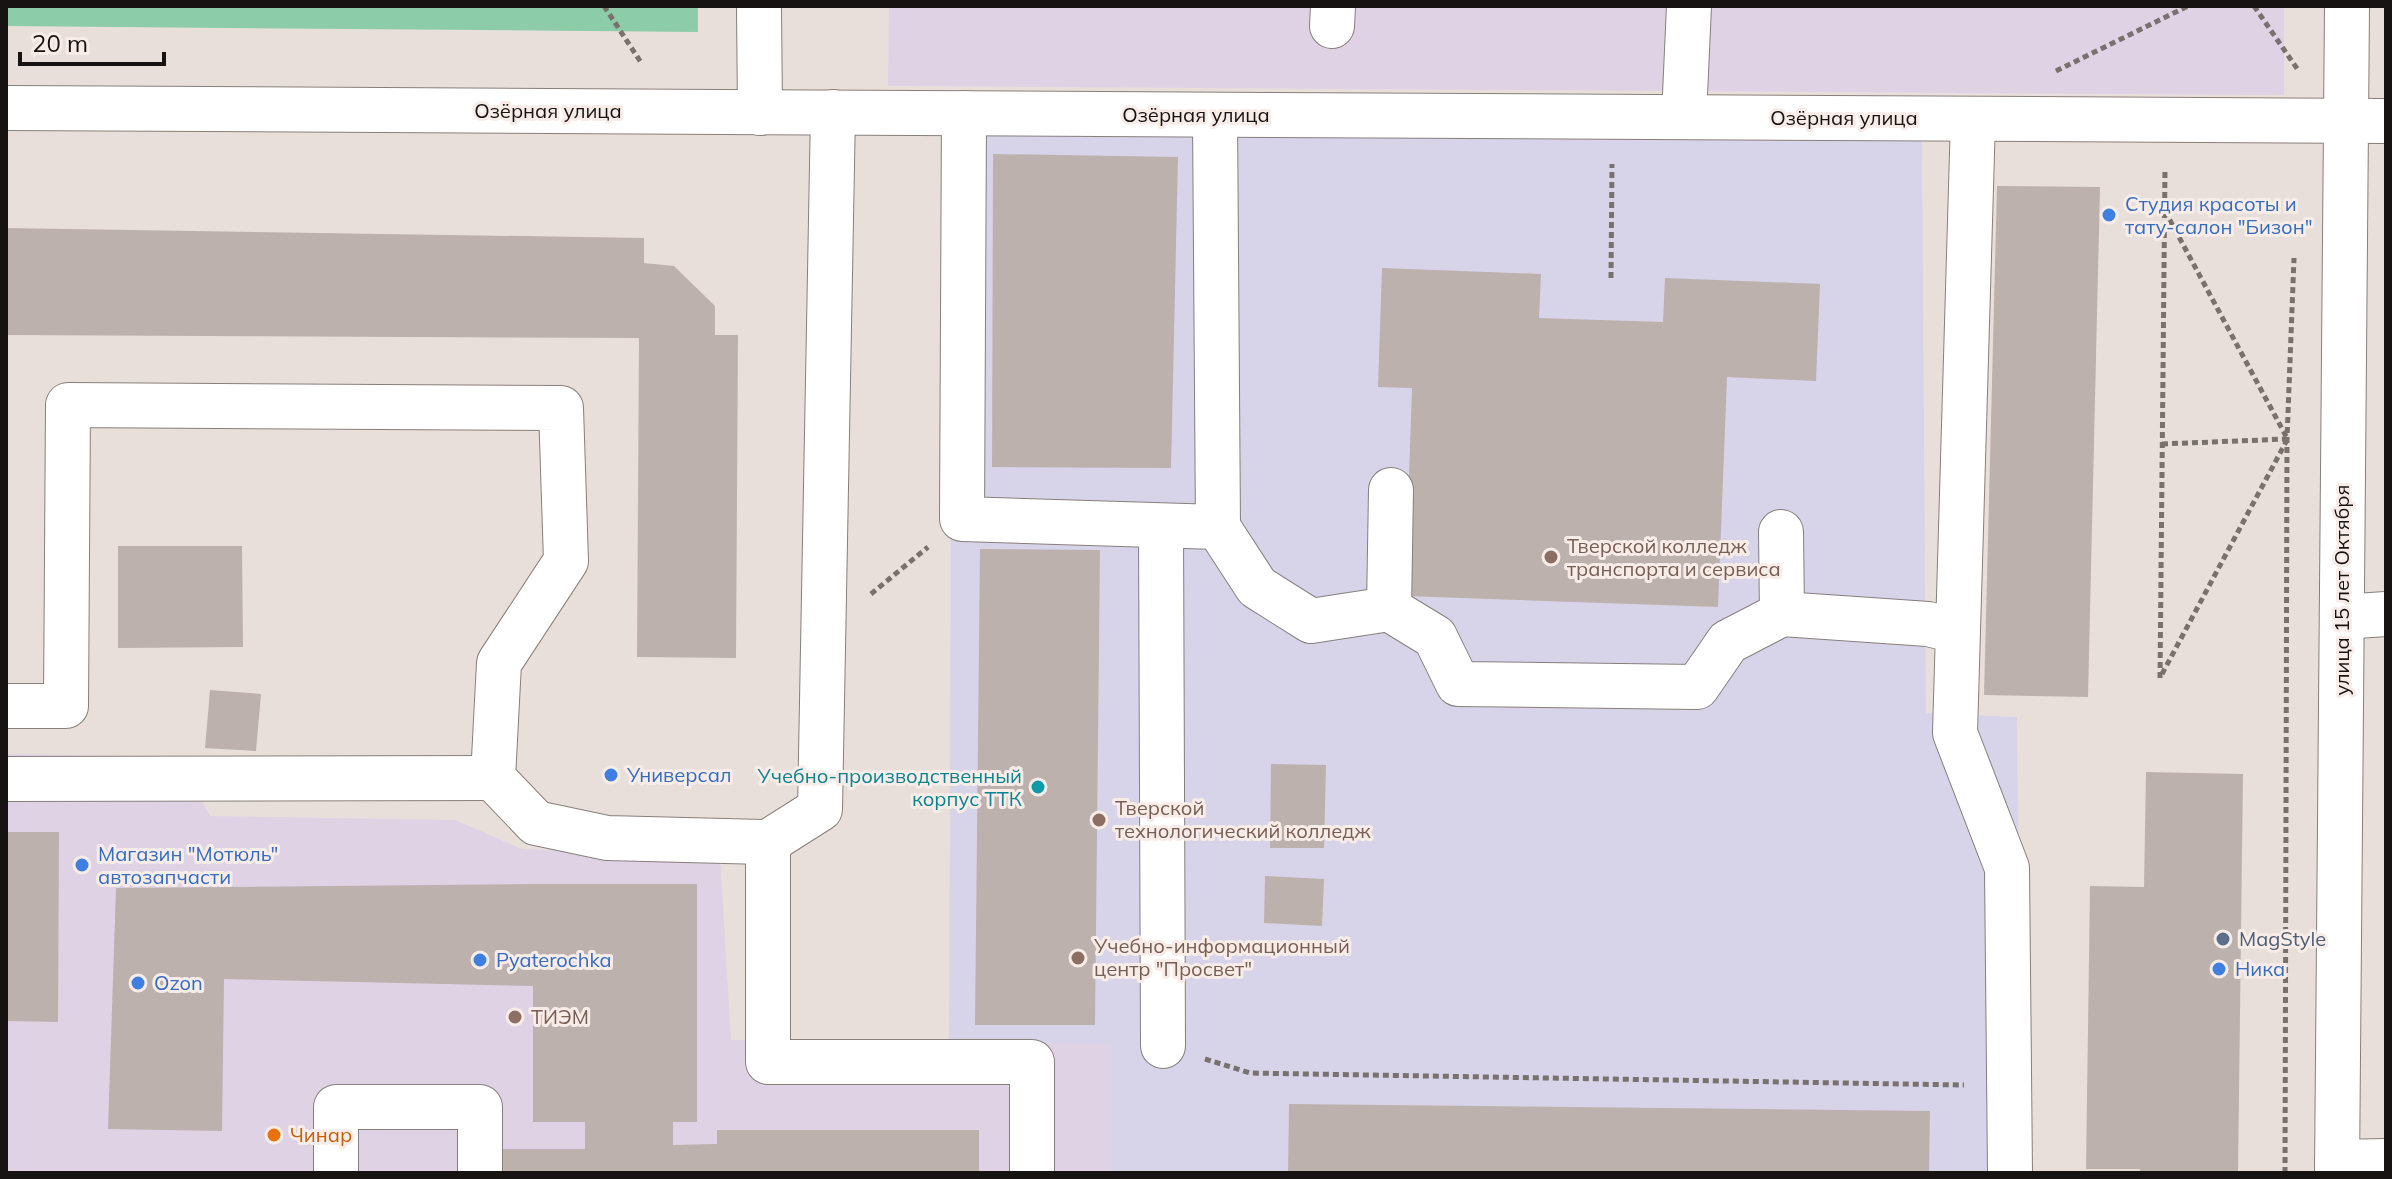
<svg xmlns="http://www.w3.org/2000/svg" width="2392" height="1179" viewBox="0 0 2392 1179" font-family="Mulish,sans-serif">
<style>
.commercial{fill:#e0d2e5}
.education{fill:#d7d4ea}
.green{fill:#8ccca8}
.building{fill:#bcb1ad}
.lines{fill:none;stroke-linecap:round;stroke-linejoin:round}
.minor-casing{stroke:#887f7b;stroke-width:46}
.path{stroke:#78716e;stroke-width:5;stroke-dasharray:6 4;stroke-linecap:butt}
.minor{stroke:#fff;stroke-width:44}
.shop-dot{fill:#3f7fe0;stroke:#f7ece7;stroke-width:3}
.education-dot{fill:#8d6e63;stroke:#f7ece7;stroke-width:3}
.culture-dot{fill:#0f9aa8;stroke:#f7ece7;stroke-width:3}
.service-dot{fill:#5c6f8a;stroke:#f7ece7;stroke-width:3}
.food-dot{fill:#e8710a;stroke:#f7ece7;stroke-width:3}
.labels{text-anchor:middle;stroke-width:6;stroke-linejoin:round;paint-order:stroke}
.street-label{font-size:20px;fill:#171312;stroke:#f7ece7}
.shop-label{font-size:20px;fill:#366cbe;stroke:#f7ece7;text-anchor:start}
.education-label{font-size:20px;fill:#785e54;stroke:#f7ece7;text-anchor:start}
.culture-label{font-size:20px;fill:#0d838f;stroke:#f7ece7;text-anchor:end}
.service-label{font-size:20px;fill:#4e5e75;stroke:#f7ece7;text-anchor:start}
.food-label{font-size:20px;fill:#c56008;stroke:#f7ece7;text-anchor:start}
</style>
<rect width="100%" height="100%" fill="#e9dfda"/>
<g class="commercial">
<polygon points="889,6 2284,6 2284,95 888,86"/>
<polygon points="6,754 179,757 210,816 455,820 522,849 720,857 731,1040 1110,1043 1111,1173 6,1173"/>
</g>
<polygon class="education" points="952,132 1922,139 1926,713 2017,717 2022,1173 1111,1173 1110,1044 949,1041"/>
<polygon class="green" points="6,6 698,6 698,32 6,26"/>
<g class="building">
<polygon points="993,154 1178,157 1171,468 992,467"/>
<polygon points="1997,186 2100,187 2088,697 1984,695"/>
<polygon points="6,228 644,238 644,263 674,266 715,306 715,335 738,335 736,658 637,657 639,338 6,335"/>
<polygon points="1382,268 1541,274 1539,318 1663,322 1665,278 1820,284 1816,381 1727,377 1718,607 1405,596 1412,388 1378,387"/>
<polygon points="118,546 242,546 243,647 118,648"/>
<polygon points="980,549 1100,550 1095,1025 975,1025"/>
<polygon points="210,690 261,694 256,751 205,748"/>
<polygon points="1271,764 1326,765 1324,848 1270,848"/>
<polygon points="2146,772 2243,774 2238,1173 2140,1173 2140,1169 2086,1169 2090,886 2144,887"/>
<polygon points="6,832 59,832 58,1022 6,1021"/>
<polygon points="1265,876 1324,879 1322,926 1264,923"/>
<polygon points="533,884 697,884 697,1122 673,1122 673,1145 717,1144 717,1130 979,1130 979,1173 493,1173 493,1149 585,1149 585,1122 533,1122 533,986 224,979 222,1131 108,1129 116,888"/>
<polygon points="1289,1104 1930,1111 1929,1173 1288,1173"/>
</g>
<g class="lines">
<g class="minor-casing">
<g id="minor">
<polyline points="759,6 760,113"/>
<polyline points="1332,26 1333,6"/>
<polyline points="6,108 2386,121"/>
<polyline points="964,113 962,519 1218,527 1215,115"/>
<polyline points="1684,117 1689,6"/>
<polyline points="1973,119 1955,733 2007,868 2010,1173"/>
<polyline points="1161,526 1163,1046"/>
<polyline points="1218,527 1257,587 1311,621 1389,609 1435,637 1458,684 1697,687 1728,642 1782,614 1781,532"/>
<polyline points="1389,609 1391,490"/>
<polyline points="1782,614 1928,624 1957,631"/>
<polyline points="2342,617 2386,614"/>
<polyline points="6,706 66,706 68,405 561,408 566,561 499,663 493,778 536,823 607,838 768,842 820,809 833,112"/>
<polyline points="6,779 493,778"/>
<polyline points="768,842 768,1062 1032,1062 1032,1173"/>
<polyline points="2337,1162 2386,1161"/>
<polyline points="336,1173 336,1107 480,1107 480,1173"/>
<polyline points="2337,1173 2347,6"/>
</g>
</g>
<g class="path">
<polyline points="604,6 642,64"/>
<polyline points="2254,6 2298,70"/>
<polyline points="2056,71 2188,6"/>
<polyline points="2165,211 2287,438"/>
<polyline points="1611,278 1612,164"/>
<polyline points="2162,444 2287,439"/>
<polyline points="871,594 928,547"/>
<polyline points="2162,674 2287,440"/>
<polyline points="2160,678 2165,168"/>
<polyline points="1205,1059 1250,1073 1964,1085"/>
<polyline points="2285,1173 2287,439 2294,258"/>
</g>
<use href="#minor" class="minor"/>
</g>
<g class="shop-dot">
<circle cx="2109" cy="215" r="8"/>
<circle cx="611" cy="775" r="8"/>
<circle cx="82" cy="865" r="8"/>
<circle cx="480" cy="960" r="8"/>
<circle cx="2219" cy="969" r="8"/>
<circle cx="138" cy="983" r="8"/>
</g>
<g class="education-dot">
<circle cx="1551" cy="557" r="8"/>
<circle cx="1099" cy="820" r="8"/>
<circle cx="1078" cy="958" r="8"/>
<circle cx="515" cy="1017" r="8"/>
</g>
<circle class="culture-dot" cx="1038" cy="787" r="8"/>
<circle class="service-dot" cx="2223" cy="939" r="8"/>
<circle class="food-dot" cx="274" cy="1135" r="8"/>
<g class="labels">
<g class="street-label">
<text x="548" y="118">Озёрная улица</text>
<text x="1196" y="122">Озёрная улица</text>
<text x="1844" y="125">Озёрная улица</text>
<text transform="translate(2342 590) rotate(-90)" y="7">улица 15 лет Октября</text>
</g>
<g class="shop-label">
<text x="2125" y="211">Студия красоты и<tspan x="2125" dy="23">тату-салон "Бизон"</tspan></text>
<text x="627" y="782">Универсал</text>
<text x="98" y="861">Магазин "Мотюль"<tspan x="98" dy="23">автозапчасти</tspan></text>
<text x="496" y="967">Pyaterochka</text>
<text x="2235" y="976">Ника</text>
<text x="154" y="990">Ozon</text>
</g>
<g class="education-label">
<text x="1567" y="553">Тверской колледж<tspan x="1567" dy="23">транспорта и сервиса</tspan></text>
<text x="1115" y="815">Тверской<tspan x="1115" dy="23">технологический колледж</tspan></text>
<text x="1094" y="953">Учебно-информационный<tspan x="1094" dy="23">центр "Просвет"</tspan></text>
<text x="531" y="1024">ТИЭМ</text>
</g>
<g class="culture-label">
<text x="1022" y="783">Учебно-производственный<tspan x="1022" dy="23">корпус ТТК</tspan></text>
</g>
<g class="service-label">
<text x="2239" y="946">MagStyle</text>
</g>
<g class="food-label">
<text x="290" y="1142">Чинар</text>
</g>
</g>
<rect width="2392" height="1179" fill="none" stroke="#171312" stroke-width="16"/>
<path d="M20 52v12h144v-12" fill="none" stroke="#171312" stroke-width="4"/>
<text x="32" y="52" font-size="24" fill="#171312" stroke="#f7ece7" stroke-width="6" paint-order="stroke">20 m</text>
</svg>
